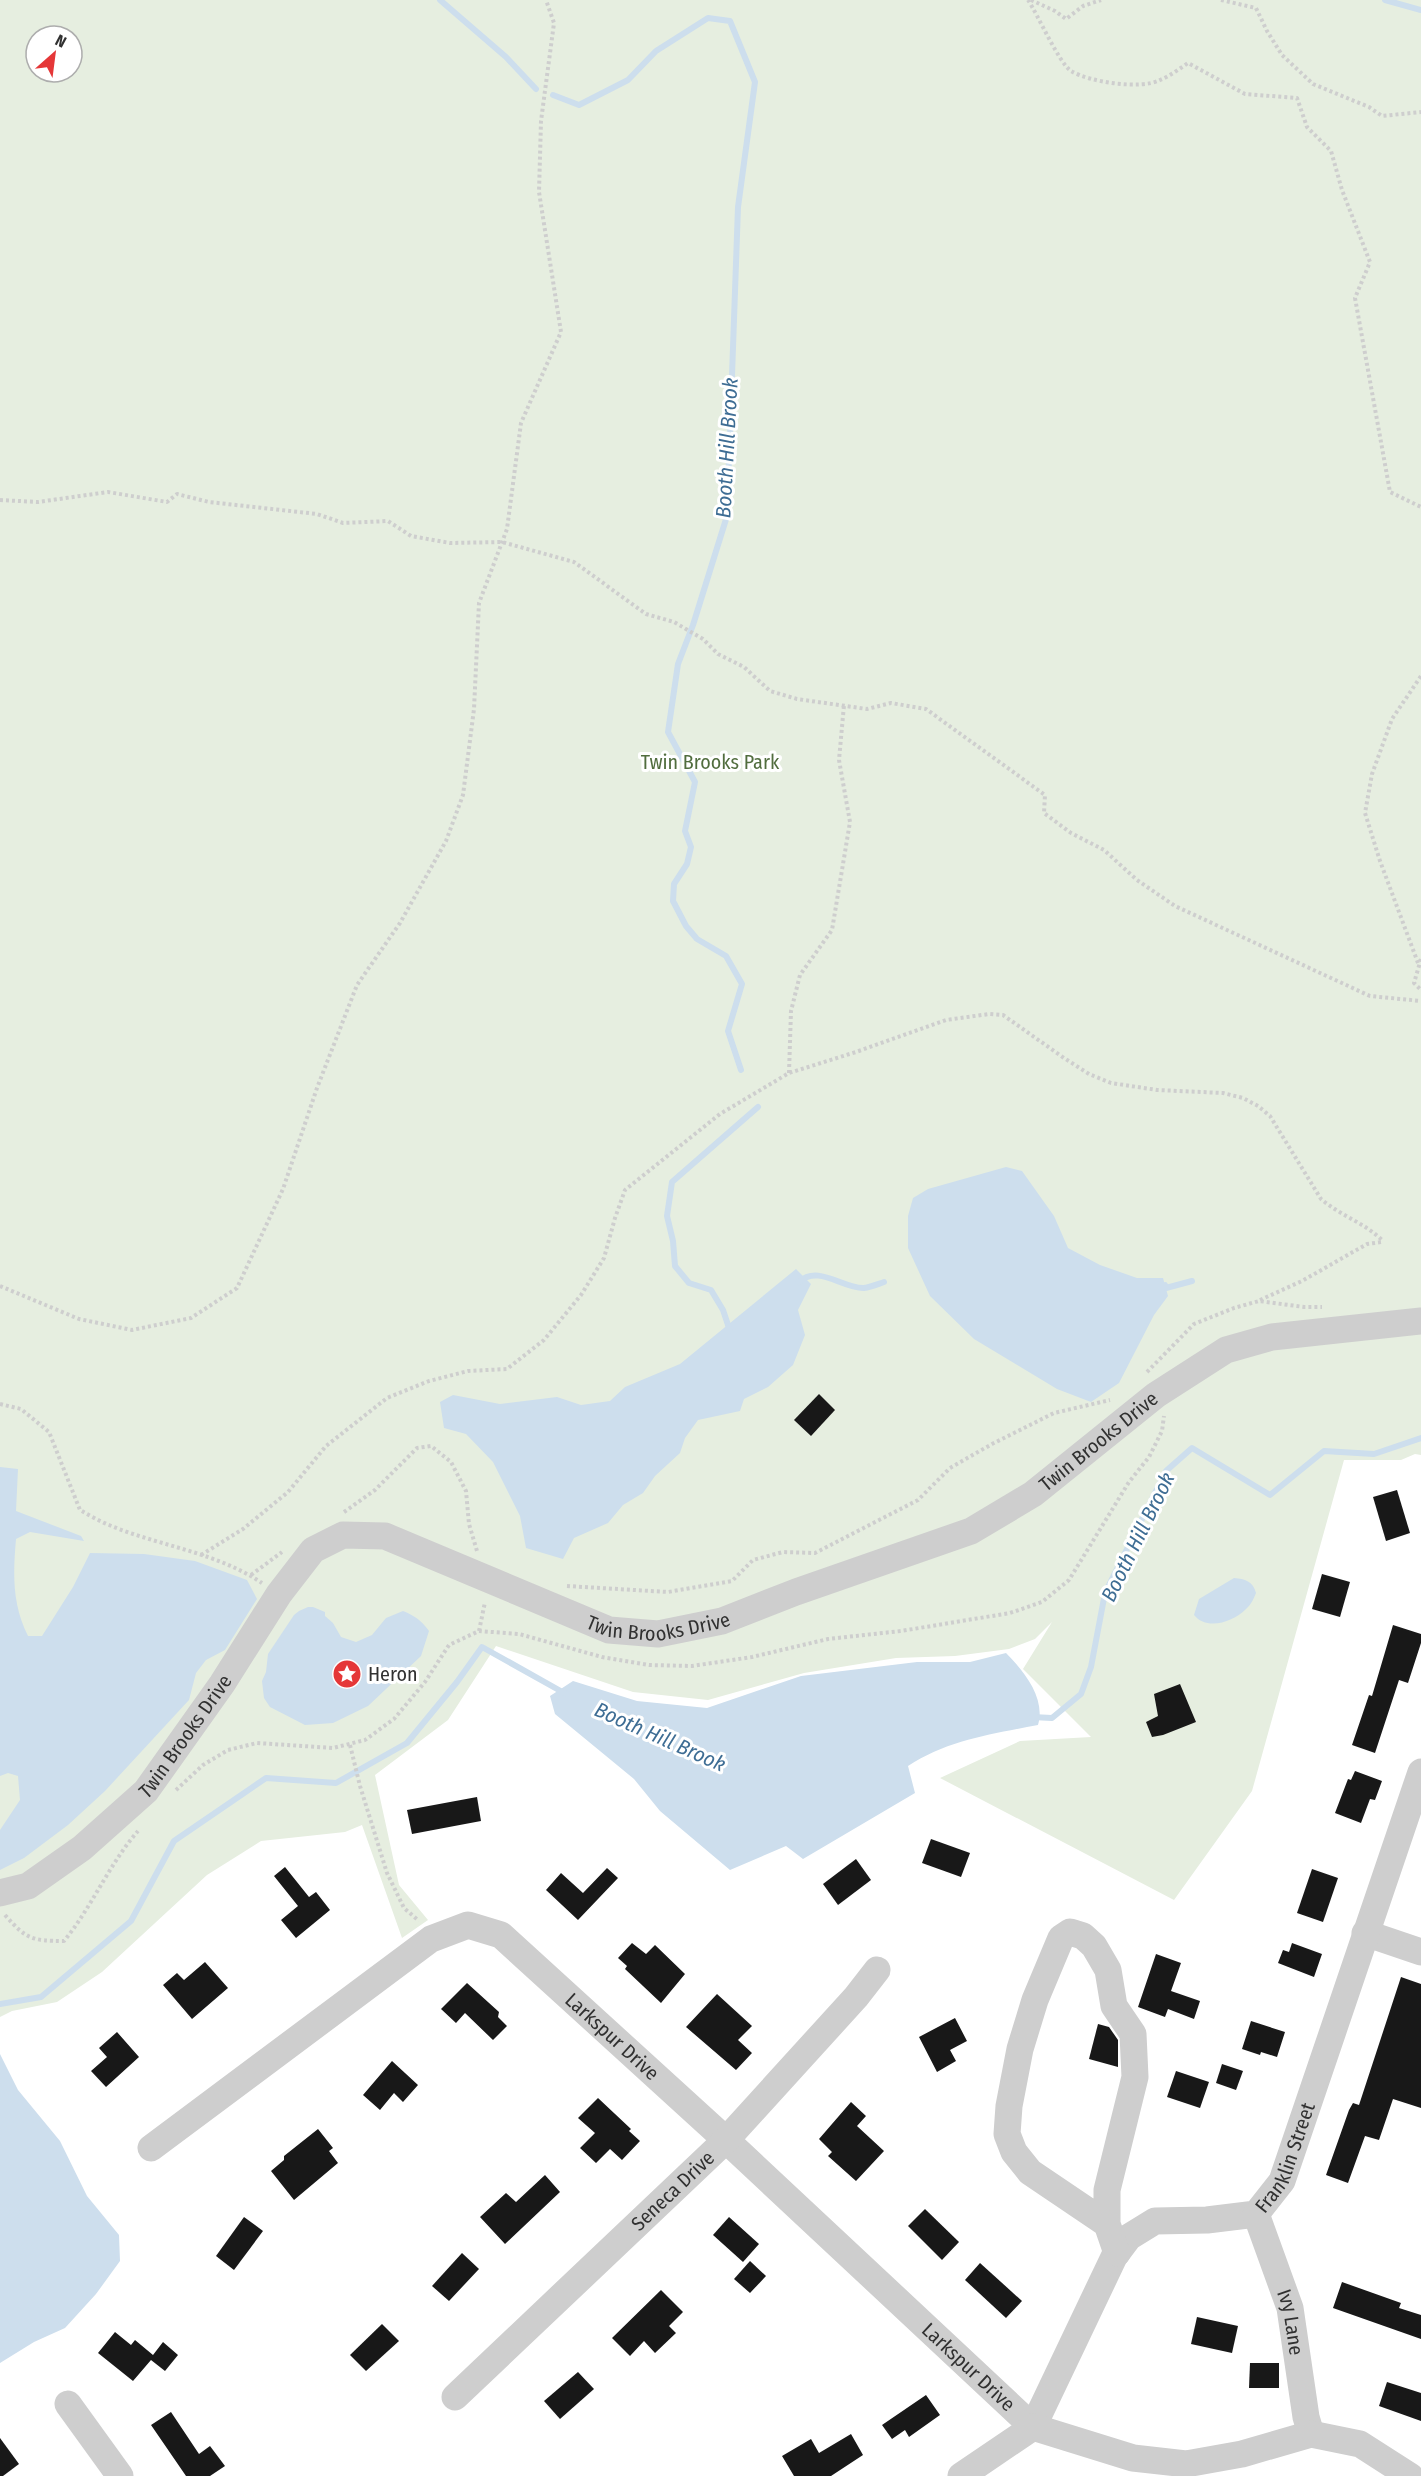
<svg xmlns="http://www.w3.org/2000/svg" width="1421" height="2476" viewBox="0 0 1421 2476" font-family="'Fira Sans Condensed',sans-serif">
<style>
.green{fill:#e6eee0;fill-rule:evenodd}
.water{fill:#cddeed}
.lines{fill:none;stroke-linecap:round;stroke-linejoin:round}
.stream{stroke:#cddeed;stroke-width:6}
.building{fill:#181818}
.path{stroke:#cecece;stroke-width:4;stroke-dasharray:3 3;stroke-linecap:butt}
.minor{stroke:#cecece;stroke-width:27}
.labels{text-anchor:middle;stroke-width:6;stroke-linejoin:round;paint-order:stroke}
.park-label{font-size:20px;fill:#516d3e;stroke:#fff}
.street-label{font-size:20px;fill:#313131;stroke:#fff}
.poi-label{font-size:20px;fill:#313131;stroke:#fff;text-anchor:start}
.water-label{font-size:21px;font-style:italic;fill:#3e6d94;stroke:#fff}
</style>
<rect width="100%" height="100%" fill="#fff"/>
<path class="green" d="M0,0H1421V1455L1415,1454L1401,1460H1344L1252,1791L1174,1900L940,1778L1020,1741L1091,1737L1023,1669L1052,1622L1035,1639L1009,1649L955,1656L896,1658L804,1673L708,1700L633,1692L496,1646L448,1720L375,1775L399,1885L428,1920L402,1938L362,1825L345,1832L261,1841L207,1875L102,1972L57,2002L12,2011L0,2017ZM36,36H72V72H36Z"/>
<g class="water">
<polygon points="1006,1167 1022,1171 1054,1216 1068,1248 1100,1265 1137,1278 1163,1278 1168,1296 1154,1315 1119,1383 1091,1402 1057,1389 974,1339 930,1296 908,1248 908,1216 913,1198 928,1189"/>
<polygon points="796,1269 811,1284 798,1310 805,1335 793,1365 768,1387 744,1399 740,1411 698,1420 685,1438 680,1453 655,1476 643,1493 623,1505 608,1523 574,1538 563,1559 526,1548 520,1516 493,1462 466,1434 444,1428 440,1402 453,1395 500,1404 557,1397 581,1405 610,1401 625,1387 680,1364"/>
<path d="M0,1467L18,1469L16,1511L81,1536L84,1541L30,1532L16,1539C13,1574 12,1604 28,1636H42L73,1587L90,1553L144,1554L195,1561L247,1580L257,1599L225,1650L206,1660L196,1673L189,1700L105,1791L68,1825L24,1858L0,1870V1830L20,1800L18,1776L8,1773L0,1776Z"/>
<path d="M1234,1578C1245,1579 1253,1581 1256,1593C1254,1598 1251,1605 1246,1609C1233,1622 1207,1631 1194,1615L1199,1599Z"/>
<path d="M308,1607H313L325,1612V1616L333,1623L341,1637L356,1642L372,1635L386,1618L403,1611C415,1616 421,1620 429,1631L421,1656L368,1706L333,1723L305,1725L270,1707L264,1698L262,1681L266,1672L268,1654L294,1615L299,1611Z"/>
<path d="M1006,1653C1024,1671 1046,1698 1038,1725C992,1734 948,1740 908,1766L915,1793L803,1859L786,1846L730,1870L660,1811L634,1779L555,1714L550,1696L573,1681L637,1701L707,1708L801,1676L917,1662H970Z"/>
<polygon points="0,2054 18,2090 60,2141 87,2196 119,2235 120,2261 96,2294 65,2328 34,2342 0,2363"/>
</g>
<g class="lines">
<g class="stream">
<polyline points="440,0 506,57 536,89"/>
<polyline points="1385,0 1421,10"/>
<polyline points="553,95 579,105 628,80 656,51 708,18 730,21 755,82 738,207 727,516 693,625 678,664 668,732 695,782 685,831 691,847 687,864 674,884 673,901 686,926 697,939 726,956 742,984 728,1031 741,1070"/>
<path d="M799,1282C818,1264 843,1289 864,1288C871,1287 878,1284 884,1282"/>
<polyline points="1165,1285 1166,1288 1192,1281"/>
<polyline points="730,1331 723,1310 711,1290 689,1283 675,1266 673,1241 667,1216 672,1182 758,1107"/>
<polyline points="1032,1717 1052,1718 1081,1694 1091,1667 1105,1593 1166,1471 1192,1448 1270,1495 1324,1451 1374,1454 1421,1438"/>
<polyline points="0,2004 41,1997 131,1921 174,1841 266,1778 336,1783 407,1743 457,1682 482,1647 566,1694"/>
</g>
</g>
<g class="building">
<polygon points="819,1394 835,1410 811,1436 794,1420"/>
<polygon points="1397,1490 1410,1533 1386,1541 1373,1497"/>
<polygon points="1322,1574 1350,1582 1340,1617 1312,1609"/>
<polygon points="1393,1625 1421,1634 1421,1643 1408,1683 1399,1680 1375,1753 1352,1745 1369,1695 1372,1696"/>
<polygon points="1180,1684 1196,1722 1163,1735 1152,1737 1146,1722 1158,1716 1154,1694"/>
<polygon points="1355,1771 1382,1781 1375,1800 1370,1799 1361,1823 1335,1813 1348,1779 1351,1780"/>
<polygon points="477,1797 481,1821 412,1834 407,1810"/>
<polygon points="931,1839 970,1853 961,1877 922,1863"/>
<polygon points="856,1859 871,1880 838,1905 823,1884"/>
<polygon points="285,1867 309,1897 316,1892 330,1910 296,1938 281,1920 298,1906 274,1876"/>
<polygon points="607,1868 618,1878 578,1920 546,1890 561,1873 583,1893"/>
<polygon points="1312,1869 1338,1878 1323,1922 1297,1913"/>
<polygon points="632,1943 646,1954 655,1945 685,1974 661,2003 625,1969 627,1966 618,1958"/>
<polygon points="1292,1943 1322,1954 1314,1977 1278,1963 1283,1950 1289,1952"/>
<polygon points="1156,1954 1181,1963 1171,1991 1200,2001 1194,2019 1168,2009 1165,2017 1138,2007"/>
<polygon points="205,1962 228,1988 192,2019 163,1985 177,1973 184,1980"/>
<polygon points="1401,1977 1421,1984 1421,2108 1393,2099 1379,2140 1365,2136 1348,2183 1326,2175 1349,2110 1353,2103 1359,2105"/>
<polygon points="467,1983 499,2012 498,2017 507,2026 493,2040 465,2013 456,2023 441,2009"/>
<polygon points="717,1994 752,2026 738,2040 752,2053 736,2070 686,2027"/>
<polygon points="955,2018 967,2041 950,2050 956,2061 937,2072 919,2037"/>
<polygon points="1251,2021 1285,2032 1277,2057 1261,2052 1260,2055 1242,2049"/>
<polygon points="1098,2024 1109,2027 1118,2040 1118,2067 1089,2059"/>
<polygon points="117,2032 139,2057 106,2087 91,2071 107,2057 99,2048"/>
<polygon points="392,2061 418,2085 403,2102 394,2093 380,2110 363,2095"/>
<polygon points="1222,2064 1243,2071 1236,2090 1216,2083"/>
<polygon points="1176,2071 1209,2082 1200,2108 1167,2097"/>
<polygon points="598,2098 631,2129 629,2131 640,2141 622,2160 610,2149 596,2163 580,2148 595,2133 578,2118"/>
<polygon points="851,2102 866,2116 857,2126 884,2151 856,2181 828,2156 832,2152 819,2139"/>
<polygon points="318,2129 333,2148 329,2151 338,2163 294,2200 271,2171 284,2160 284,2156"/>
<polygon points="545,2175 560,2192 505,2244 480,2217 506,2193 516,2202"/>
<polygon points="925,2209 959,2242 942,2260 908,2226"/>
<polygon points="244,2217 263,2231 234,2270 216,2256"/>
<polygon points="729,2217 759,2244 743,2262 713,2235"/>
<polygon points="462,2253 479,2269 449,2301 432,2286"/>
<polygon points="750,2261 766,2276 750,2293 734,2279"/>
<polygon points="980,2263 1022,2301 1006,2318 965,2280"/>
<polygon points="1342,2282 1401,2303 1399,2308 1421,2315 1421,2339 1333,2308"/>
<polygon points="661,2290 683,2312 669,2326 676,2333 655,2353 644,2341 630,2356 612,2338"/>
<polygon points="1197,2317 1238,2326 1232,2353 1191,2344"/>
<polygon points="382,2324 399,2341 366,2371 350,2355"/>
<polygon points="115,2332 131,2345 135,2340 153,2355 163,2342 178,2355 165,2371 151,2360 133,2381 98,2353"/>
<polygon points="1250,2363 1279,2363 1279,2388 1249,2388"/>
<polygon points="578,2372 594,2389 560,2419 544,2401"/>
<polygon points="1387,2382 1421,2393 1421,2421 1379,2406"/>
<polygon points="926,2395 940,2415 909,2437 905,2430 892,2439 882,2425"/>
<polygon points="171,2412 199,2454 210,2446 225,2466 210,2476 186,2476 151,2425"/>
<polygon points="851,2434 863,2455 831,2476 794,2476 782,2456 811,2439 819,2453"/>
<polygon points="0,2438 19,2464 3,2476 0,2476"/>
</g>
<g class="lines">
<g class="path">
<path d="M1028,0C1038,15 1059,63 1071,71C1089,82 1141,90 1160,80C1170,76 1179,69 1188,63L1245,94L1297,98L1307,127L1331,151L1342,190L1370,262L1355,298L1390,492L1421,507"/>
<polyline points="1031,0 1055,11 1066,19 1083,6 1101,0"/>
<polyline points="1221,0 1256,8 1267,31 1282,55 1313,84 1369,107 1382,116 1421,112"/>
<polyline points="0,500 38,502 108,492 167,502 177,494 209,502 317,514 343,523 388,521 411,536 450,543 502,542 574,562 646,614 674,622 703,639 718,654 744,667 770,691 797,699 867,709 891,703 926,709 1045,795 1044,813 1071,833 1104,850 1137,880 1175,906 1370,996 1421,1001"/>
<polyline points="1421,959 1414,983 1421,990"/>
<polyline points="1418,963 1380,861 1365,813 1372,774 1392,719 1421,676"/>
<polyline points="789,1073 791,1011 800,975 832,930 850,822 839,760 844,705"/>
<polyline points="0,1286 79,1319 132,1330 191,1318 237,1288 283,1189 317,1088 357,985 400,923 446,841 463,795 474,709 479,603 507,529 521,423 561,332 539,192 541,121 554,23 546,0"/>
<polyline points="1260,1300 1302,1281 1367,1244 1382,1242"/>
<polyline points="1147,1372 1194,1324 1234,1308 1259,1301 1304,1307 1322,1307"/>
<path d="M0,1404L21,1409L49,1432L80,1510C89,1515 99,1521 109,1525C159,1546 216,1552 262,1583"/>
<polyline points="344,1512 375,1490 417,1448 431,1446 451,1462 466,1491 469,1524 477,1551"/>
<path d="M201,1555L243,1529L288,1492L326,1446L387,1398L429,1381L468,1371L507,1369L544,1340L581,1295L604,1258L615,1218L625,1190L720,1114L789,1073L856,1052L946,1020L989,1014L1003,1015L1064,1058L1089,1074L1111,1083L1157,1090L1223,1093L1243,1098L1258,1106L1270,1116L1321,1199C1341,1216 1365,1223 1383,1241"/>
<polyline points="251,1575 282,1552"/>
<polyline points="567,1586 668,1592 732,1581 753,1560 783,1552 815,1553 918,1500 950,1468 992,1444 1054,1413 1110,1400"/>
<polyline points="479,1631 485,1602"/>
<polyline points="350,1745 360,1786 387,1873 404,1908 419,1921"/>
<polyline points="176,1790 203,1765 228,1750 257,1743 333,1748 365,1740 394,1719 425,1682 449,1645 479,1631 519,1634 602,1657 649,1665 692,1666 752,1657 828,1639 901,1631 1010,1613 1042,1602 1069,1580 1129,1482 1149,1457 1162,1431 1164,1416"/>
<path d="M5,1915C26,1939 32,1941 64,1941C92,1907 109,1864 138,1831"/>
</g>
<g class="minor">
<path id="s1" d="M0,1893L28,1886L82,1848L146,1791L222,1684L279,1594L313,1550L343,1535L385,1536L609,1630L658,1634L722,1621L796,1592L971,1531L1033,1494L1156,1395L1226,1350L1272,1337L1421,1321"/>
<polyline points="1365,1933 1421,1952"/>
<path id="s2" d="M151,2148L431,1939L468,1925L501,1935L726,2140L1033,2427L1114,2257L1129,2237L1155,2221L1207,2220L1256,2214L1282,2181L1421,1772"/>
<path id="s3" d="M1256,2214L1290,2308L1306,2417L1311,2434"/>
<polyline points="1107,2224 1030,2172 1014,2152 1007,2134 1009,2106 1020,2049 1035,2000 1061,1938 1070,1932 1083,1936 1094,1946 1108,1970 1114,2006 1133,2034 1135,2077 1107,2190 1107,2224 1117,2253"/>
<path id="s4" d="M455,2397L726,2140L856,1997L877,1970"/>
<polyline points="68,2404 120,2476"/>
<polyline points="961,2476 1033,2427 1133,2458 1186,2464 1242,2454 1311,2434 1360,2444 1410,2476"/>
</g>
</g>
<defs>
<g id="sight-disc" transform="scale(1.5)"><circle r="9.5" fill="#e53738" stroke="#fff"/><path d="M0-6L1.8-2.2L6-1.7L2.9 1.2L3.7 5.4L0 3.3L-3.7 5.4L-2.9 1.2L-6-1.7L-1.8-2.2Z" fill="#fff"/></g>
</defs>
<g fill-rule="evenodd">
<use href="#sight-disc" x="347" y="1674"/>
</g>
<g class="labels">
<g class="park-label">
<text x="710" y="769">Twin Brooks Park</text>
</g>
<g class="street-label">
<text dy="7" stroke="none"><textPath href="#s1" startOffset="1328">Twin Brooks Drive</textPath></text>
<text dy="7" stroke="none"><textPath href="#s1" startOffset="842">Twin Brooks Drive</textPath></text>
<text dy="7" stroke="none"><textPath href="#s1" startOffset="248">Twin Brooks Drive</textPath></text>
<text dy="7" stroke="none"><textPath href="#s2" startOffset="574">Larkspur Drive</textPath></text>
<text dy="7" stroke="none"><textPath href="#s2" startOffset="1558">Franklin Street</textPath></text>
<text dy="7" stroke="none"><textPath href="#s4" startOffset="300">Seneca Drive</textPath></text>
<text dy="7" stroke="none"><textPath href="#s3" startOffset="114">Ivy Lane</textPath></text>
<text dy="7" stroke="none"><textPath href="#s2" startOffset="1060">Larkspur Drive</textPath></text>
</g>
<g class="poi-label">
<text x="368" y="1681">Heron</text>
</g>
<g class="water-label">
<text transform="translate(727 448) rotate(-87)" y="7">Booth Hill Brook</text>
<text transform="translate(1138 1537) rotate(-64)" y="7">Booth Hill Brook</text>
<text transform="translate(660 1737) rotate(24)" y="7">Booth Hill Brook</text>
</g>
</g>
<g transform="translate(54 54) rotate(28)"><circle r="28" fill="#ffffff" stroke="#adadad" stroke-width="1.5"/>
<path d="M0-4.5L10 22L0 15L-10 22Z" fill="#e53738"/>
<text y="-9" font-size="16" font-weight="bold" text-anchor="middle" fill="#313131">N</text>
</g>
</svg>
